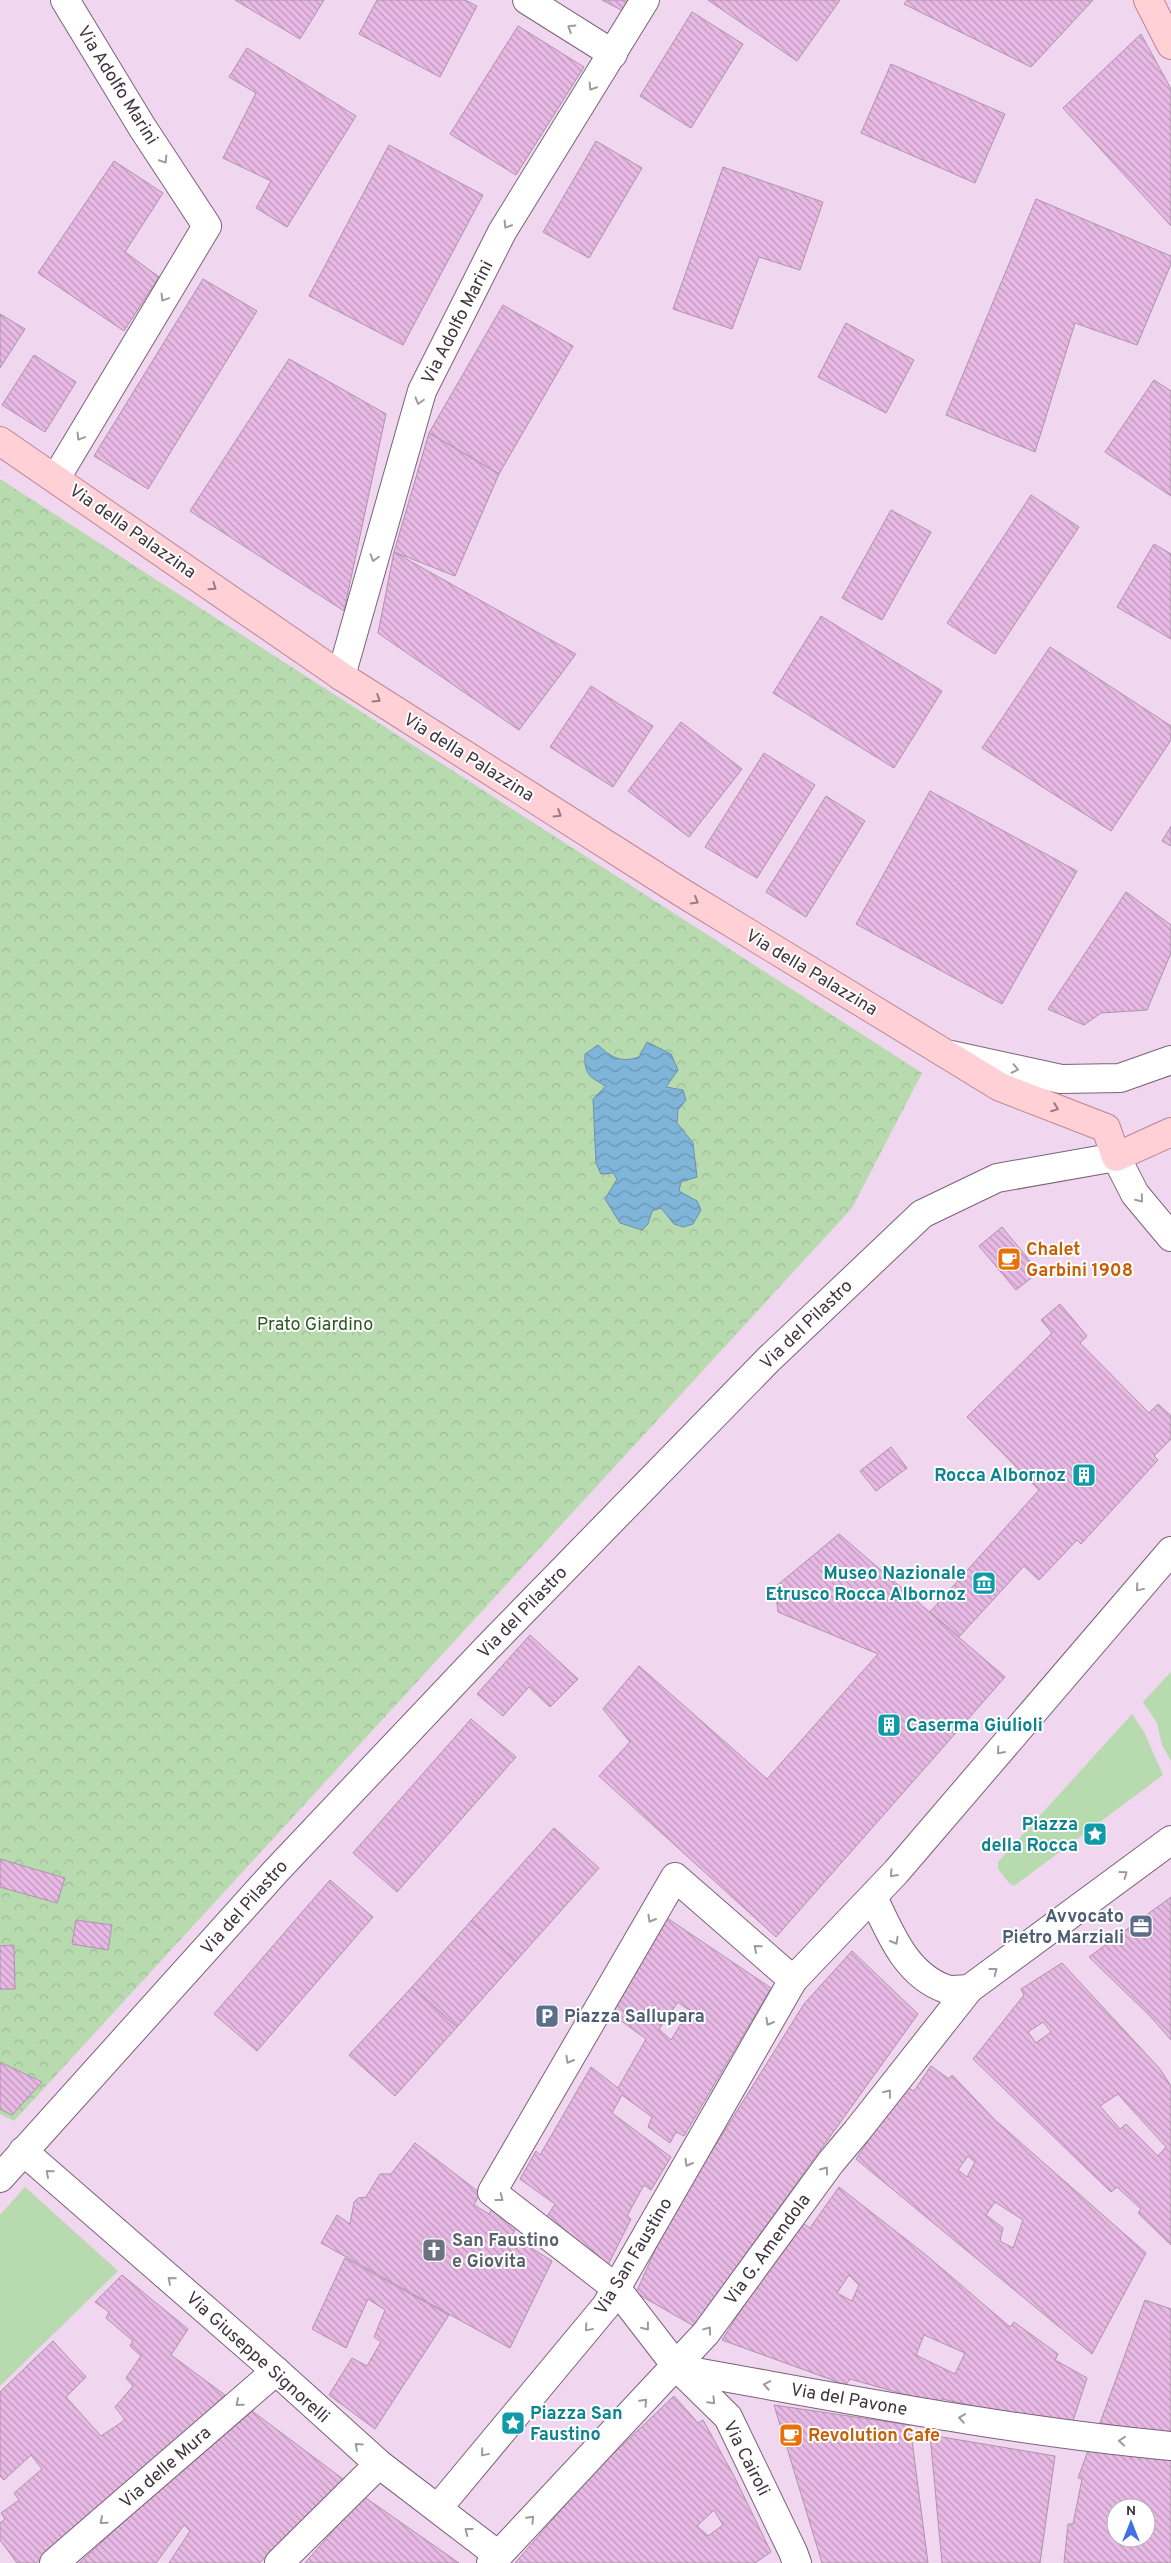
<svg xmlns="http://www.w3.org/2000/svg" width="1171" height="2563" viewBox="0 0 1171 2563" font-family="Overpass,sans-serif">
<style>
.grass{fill:#b7daaf}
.park{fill:url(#park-crowns);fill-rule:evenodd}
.water{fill:url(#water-waves);stroke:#6d8fac}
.building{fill:url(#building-back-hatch);stroke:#ad94ac;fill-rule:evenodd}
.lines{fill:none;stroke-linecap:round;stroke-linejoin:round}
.minor-casing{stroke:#7a6379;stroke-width:30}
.primary-casing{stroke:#bc8690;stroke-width:30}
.minor{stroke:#fff;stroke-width:28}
.primary{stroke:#ffd1d7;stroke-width:28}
.oneway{stroke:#a09a9f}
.oneway2{stroke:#967b83}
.labels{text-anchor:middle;stroke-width:4;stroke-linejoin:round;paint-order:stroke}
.street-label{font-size:18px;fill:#40353f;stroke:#fff}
.food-label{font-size:18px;font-weight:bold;fill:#c56008;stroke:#fff;text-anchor:start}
.park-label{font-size:18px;fill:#2a5c1f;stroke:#fff}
.culture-label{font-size:18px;font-weight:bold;fill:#0d838f;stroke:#fff;text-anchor:end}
.service-label{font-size:18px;font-weight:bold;fill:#4e5e75;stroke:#fff;text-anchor:end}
.worship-label{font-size:18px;font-weight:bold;fill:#5b616d;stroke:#fff;text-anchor:start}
</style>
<defs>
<pattern id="park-crowns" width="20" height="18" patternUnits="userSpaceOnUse" patternTransform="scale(1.25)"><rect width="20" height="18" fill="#b7daaf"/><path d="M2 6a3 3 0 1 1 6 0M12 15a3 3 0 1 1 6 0" fill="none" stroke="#9ebc98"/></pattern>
<pattern id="water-waves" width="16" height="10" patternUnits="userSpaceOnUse" patternTransform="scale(1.25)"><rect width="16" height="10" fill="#80b5da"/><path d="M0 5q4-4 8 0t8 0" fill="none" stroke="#6a94b2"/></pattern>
<pattern id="building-back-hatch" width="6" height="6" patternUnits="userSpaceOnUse" patternTransform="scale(1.25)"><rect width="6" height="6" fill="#e7b9e4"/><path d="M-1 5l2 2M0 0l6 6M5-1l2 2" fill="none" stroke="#bd97ba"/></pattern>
</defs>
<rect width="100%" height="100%" fill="#f1d6ef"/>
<g class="grass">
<polygon points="1171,1672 1171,1761 1162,1745 1157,1723 1143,1702"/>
<polygon points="1132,1714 1144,1732 1163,1775 1014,1886 1009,1883 998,1869 998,1862"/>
<polygon points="25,2187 118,2271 0,2386 0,2215"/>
</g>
<path class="park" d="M0,479L922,1073L852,1208L14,2121L0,2114ZM610,1056L625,1062L639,1057L666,1087L674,1090L678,1110L677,1124L693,1143L697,1177L681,1182L679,1191L697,1201L701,1210L674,1224L661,1208L652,1211L648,1224L642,1230L620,1222L618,1180L613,1173L606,1086Z"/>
<path class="water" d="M647,1042L671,1054L678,1070L666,1087L683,1090L686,1100L678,1110L677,1123L693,1143L697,1177L681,1182L679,1191L697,1201L701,1210L693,1224L683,1227L674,1224L661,1208L652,1211L648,1224L642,1230L620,1223L605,1199L617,1179L613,1173L601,1174L596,1163L593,1099L606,1086C589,1077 584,1074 585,1054L598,1045C612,1058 621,1063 639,1057Z"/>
<g class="building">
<polygon points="235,0 324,0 300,39"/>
<polygon points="377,0 465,0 477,6 440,77 359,34"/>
<polygon points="602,0 634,0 627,13"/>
<polygon points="708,0 840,0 797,61"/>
<polygon points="907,0 1093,0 1031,67 904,4"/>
<polygon points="692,12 743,44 691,128 640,96"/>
<polygon points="518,26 584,67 516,175 450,134"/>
<polygon points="1141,34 1171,89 1171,226 1063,108"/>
<polygon points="247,48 356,116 287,227 256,208 271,181 223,158 256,93 229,77"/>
<polygon points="891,64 1005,114 975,183 861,133"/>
<polygon points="596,141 642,168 589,258 543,232"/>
<polygon points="389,145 483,195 403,345 309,296"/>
<polygon points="114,161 163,193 125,252 159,277 124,331 38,273"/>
<polygon points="723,167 823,202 800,270 759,257 732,329 673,309"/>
<polygon points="1036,199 1171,256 1171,264 1137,345 1075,323 1035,452 946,415"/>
<polygon points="203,279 257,311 148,489 94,456"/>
<polygon points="503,305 573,346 499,474 429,433"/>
<polygon points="0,314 25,329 0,368"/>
<polygon points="846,323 914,360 886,413 818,377"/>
<polygon points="34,355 76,382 45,432 2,405"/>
<polygon points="289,359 386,414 344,611 190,511"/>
<polygon points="1154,380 1171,391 1171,496 1105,452"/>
<polygon points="429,433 499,474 455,576 394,552"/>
<polygon points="1031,495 1079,527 995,654 947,623"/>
<polygon points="891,510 931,532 882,620 842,598"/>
<polygon points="1154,544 1171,554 1171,639 1117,607"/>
<polygon points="394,552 576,654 519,730 378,633"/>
<polygon points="821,616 942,691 894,768 773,693"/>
<polygon points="1050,647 1171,726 1171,740 1111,831 982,748"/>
<polygon points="591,686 653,726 613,787 550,747"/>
<polygon points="681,722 742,769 689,837 628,791"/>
<polygon points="764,753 815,785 757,878 705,847"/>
<polygon points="930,791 1077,871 1002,1004 856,924"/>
<polygon points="826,796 865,821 806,917 766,892"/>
<polygon points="1171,826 1171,846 1162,841"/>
<polygon points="1126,892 1171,925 1171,953 1147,1010 1101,1013 1084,1025 1048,1009"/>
<polygon points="1002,1227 1039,1272 1016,1290 979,1246"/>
<polygon points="1060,1304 1087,1336 1080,1343 1149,1413 1158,1404 1171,1416 1171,1439 1154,1456 1158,1460 1081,1544 1077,1540 1039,1580 1024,1566 959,1637 930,1612 1039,1490 967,1417 1052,1333 1041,1320"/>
<polygon points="891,1447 907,1468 876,1491 860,1471"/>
<polygon points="839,1534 1005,1677 776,1937 599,1776 630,1742 603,1709 639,1666 767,1779 878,1654 778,1612 775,1587"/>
<polygon points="530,1635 578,1679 550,1707 529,1687 503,1716 477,1694"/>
<polygon points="471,1719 516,1757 397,1892 353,1853"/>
<polygon points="554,1828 599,1868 516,1961 471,1921"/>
<polygon points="0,1859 65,1878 57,1903 0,1887"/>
<polygon points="330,1880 373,1917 257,2051 214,2014"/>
<polygon points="1171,1897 1171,2040 1150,2016 1089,1957"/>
<path d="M667,1918L771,1988L684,2136L676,2132L670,2143L648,2127L652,2117L622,2095L612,2113L671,2157L651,2190L644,2185L627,2216L631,2219L608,2265L546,2218L555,2204L520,2179L536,2151L540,2155L591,2067L618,2088L646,2039L612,2014ZM678,2002L689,2010L671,2040L659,2029Z"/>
<polygon points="76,1920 112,1925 108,1950 72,1944"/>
<polygon points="471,1921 516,1961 457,2027 412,1987"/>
<polygon points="14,1945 15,1989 0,1989 0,1946"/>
<polygon points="852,1951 918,2014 694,2326 636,2293 668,2221 804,2004"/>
<path d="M1062,1963L1160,2069L1171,2086V2245L1138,2213L1141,2209L1117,2187L1111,2192L973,2059L1024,1995L1021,1989ZM1043,2022L1051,2032L1036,2043L1028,2032ZM1118,2094L1166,2147L1158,2156L1126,2124L1120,2129L1100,2106Z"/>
<polygon points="412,1987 457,2027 395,2096 349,2055"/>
<polygon points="0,2062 42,2082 12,2115 0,2109"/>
<path d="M931,2066L949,2079L952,2075L995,2120L1146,2253L1092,2354L856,2159L905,2086L914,2091ZM968,2156L975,2162L967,2177L958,2170ZM995,2202L1023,2220L1013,2248L1000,2241L1003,2228L986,2215Z"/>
<polygon points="415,2143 480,2193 474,2205 489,2214 495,2204 520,2219 512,2236 552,2261 510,2348 321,2243 337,2215 350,2224 354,2202 358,2198 366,2197 380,2174 391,2174"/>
<path d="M839,2187L926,2255L1010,2327L1014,2322L1058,2354L1055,2360L1087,2378L1071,2427L942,2399L939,2404L850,2379L846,2385L722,2340L798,2220L810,2228ZM849,2275L859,2285L852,2301L837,2293ZM924,2335L965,2353L955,2374L916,2355Z"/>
<polygon points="345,2258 449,2315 375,2429 329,2395 352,2358 367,2366 381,2342 374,2337 385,2310 368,2299 346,2348 312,2329"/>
<polygon points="122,2275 188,2329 171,2355 225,2395 130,2485 36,2563 17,2563 0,2540 0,2523 5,2519 1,2513 19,2500 14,2493 42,2469 31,2455 4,2480 0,2476 0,2392 53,2341 86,2377 66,2397 101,2436 125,2420 115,2407 133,2386 126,2378 141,2356 130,2346 133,2341 106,2318 109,2312 95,2302"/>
<polygon points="1145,2300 1171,2309 1171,2434 1100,2423"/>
<path d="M674,2396L698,2423L703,2420L734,2476L771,2552L755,2563H515L593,2473ZM714,2510L723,2525L708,2536L697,2526Z"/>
<polygon points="774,2405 910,2425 928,2563 822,2563"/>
<polygon points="248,2408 343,2479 265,2558 259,2563 169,2563 190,2531 184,2525 156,2563 79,2563"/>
<polygon points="930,2435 1055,2456 1040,2563 942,2563"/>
<path d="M1090,2445L1171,2455V2563H1064L1068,2524H1073L1082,2479L1078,2478ZM1116,2508H1146V2538H1139V2544H1126V2538H1116Z"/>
<polygon points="363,2496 459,2563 305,2563"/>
</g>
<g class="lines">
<g class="minor-casing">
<g id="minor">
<polyline points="527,0 613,54"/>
<polyline points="56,478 207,226 142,127 65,0"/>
<polyline points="341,676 422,391 502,232 645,0"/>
<polyline points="951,1055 1061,1079 1120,1078 1171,1060"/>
<path d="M873,1897C890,1933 906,1975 946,1989C952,1991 962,1989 969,1989"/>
<polyline points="793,1980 675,1877 492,2192 616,2288 677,2367 728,2417 793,2552 797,2563"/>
<polyline points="23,2151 276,2371 379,2464 498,2555"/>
<polyline points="0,2178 276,1871 487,1648 769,1359 922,1214 997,1178 1116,1157 1135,1194 1171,1237"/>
<path d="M678,2367L695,2372C853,2400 1011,2431 1171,2446"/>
<polyline points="438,2508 606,2306 793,1980 896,1872 1171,1551"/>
<polyline points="54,2563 276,2371"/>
<polyline points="279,2563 379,2464"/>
<polyline points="491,2563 706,2333 831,2162 857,2131 969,1989 1171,1840"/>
</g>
</g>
<g class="primary-casing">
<g id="primary">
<polyline points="1148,0 1171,45"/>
<polyline points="0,441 341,676 681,892 1000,1087 1106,1128 1116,1157 1171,1132"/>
</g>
</g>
<use href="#minor" class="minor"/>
<use href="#primary" class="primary"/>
</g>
<defs><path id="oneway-chevron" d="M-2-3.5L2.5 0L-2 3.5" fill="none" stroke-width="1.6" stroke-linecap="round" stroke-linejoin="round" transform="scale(1.25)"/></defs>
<g class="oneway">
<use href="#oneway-chevron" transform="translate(571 28) rotate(-148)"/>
<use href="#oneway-chevron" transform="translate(592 87) rotate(122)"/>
<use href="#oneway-chevron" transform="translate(164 160) rotate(57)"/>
<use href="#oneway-chevron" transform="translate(507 225) rotate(122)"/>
<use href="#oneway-chevron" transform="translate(164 298) rotate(121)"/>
<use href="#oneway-chevron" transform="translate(419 401) rotate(106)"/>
<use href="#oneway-chevron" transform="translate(80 437) rotate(121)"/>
<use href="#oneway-chevron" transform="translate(374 558) rotate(106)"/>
<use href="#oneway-chevron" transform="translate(1015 1069) rotate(12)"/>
<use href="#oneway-chevron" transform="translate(1140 1199) rotate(51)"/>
<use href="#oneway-chevron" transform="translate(1139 1588) rotate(130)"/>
<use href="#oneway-chevron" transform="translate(1000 1751) rotate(131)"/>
<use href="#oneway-chevron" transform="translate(893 1874) rotate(132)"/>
<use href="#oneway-chevron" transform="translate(1124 1874) rotate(-36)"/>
<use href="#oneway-chevron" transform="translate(651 1919) rotate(120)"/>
<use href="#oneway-chevron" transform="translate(895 1941) rotate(60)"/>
<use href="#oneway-chevron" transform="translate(757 1948) rotate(-139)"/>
<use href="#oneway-chevron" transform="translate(994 1971) rotate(-37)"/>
<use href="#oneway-chevron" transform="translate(769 2022) rotate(120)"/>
<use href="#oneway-chevron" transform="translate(569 2060) rotate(120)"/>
<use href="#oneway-chevron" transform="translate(888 2093) rotate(-52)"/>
<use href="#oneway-chevron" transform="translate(688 2163) rotate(120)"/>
<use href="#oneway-chevron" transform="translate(825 2170) rotate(-54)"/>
<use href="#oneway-chevron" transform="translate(49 2173) rotate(-139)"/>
<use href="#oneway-chevron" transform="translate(500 2198) rotate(38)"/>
<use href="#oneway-chevron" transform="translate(171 2280) rotate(-139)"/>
<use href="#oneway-chevron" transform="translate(646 2327) rotate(52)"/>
<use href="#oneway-chevron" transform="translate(588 2328) rotate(130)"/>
<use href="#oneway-chevron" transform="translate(708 2330) rotate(-53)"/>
<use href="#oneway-chevron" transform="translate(767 2385) rotate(-170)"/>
<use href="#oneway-chevron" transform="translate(712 2401) rotate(46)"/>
<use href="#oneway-chevron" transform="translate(644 2402) rotate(-46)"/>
<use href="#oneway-chevron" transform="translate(239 2403) rotate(139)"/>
<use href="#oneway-chevron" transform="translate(962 2418) rotate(-171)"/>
<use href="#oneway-chevron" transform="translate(1122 2441) rotate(-175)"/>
<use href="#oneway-chevron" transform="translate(358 2446) rotate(-138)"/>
<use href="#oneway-chevron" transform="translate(484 2453) rotate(130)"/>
<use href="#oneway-chevron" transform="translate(531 2519) rotate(-46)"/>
<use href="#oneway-chevron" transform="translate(103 2521) rotate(139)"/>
<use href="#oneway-chevron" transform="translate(468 2531) rotate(-142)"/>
</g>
<g class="oneway2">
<use href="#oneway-chevron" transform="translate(213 587) rotate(35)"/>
<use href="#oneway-chevron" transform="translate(377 699) rotate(32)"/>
<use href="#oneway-chevron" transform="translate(558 814) rotate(32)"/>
<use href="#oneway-chevron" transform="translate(695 901) rotate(31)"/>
<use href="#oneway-chevron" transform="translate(1055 1108) rotate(21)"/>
</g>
<defs>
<g id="cafe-square" transform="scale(1.25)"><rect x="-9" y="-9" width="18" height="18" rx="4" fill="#e8710a" stroke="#fff"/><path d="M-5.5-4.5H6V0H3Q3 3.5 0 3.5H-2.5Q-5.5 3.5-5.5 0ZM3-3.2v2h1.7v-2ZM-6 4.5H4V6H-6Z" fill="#fff"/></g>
<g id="building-square" transform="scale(1.25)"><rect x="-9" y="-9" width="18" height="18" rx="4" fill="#0f9aa8" stroke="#fff"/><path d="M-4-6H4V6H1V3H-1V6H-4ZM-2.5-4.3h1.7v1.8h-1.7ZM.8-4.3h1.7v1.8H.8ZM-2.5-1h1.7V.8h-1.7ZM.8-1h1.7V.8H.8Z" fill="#fff"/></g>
<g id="museum-square" transform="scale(1.25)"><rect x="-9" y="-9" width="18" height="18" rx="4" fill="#0f9aa8" stroke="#fff"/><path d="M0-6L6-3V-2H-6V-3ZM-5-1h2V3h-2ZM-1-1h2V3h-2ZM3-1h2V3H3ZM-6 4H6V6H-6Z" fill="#fff"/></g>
<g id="sight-square" transform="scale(1.25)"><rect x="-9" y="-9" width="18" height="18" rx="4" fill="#0f9aa8" stroke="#fff"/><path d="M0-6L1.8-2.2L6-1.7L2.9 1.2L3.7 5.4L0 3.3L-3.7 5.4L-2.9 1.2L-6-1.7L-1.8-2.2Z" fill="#fff"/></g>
<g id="office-square" transform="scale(1.25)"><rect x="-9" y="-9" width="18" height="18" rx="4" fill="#5c6f8a" stroke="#fff"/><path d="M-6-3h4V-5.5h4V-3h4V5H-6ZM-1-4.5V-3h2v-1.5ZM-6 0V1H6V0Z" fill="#fff"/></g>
<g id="parking-square" transform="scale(1.25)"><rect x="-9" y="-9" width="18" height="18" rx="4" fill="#5c6f8a" stroke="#fff"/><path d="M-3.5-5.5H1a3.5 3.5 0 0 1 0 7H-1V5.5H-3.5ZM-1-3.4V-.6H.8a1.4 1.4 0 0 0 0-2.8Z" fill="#fff"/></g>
<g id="church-square" transform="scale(1.25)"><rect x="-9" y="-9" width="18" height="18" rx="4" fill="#6b7280" stroke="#fff"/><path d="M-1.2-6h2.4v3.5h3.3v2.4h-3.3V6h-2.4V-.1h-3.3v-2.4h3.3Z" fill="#fff"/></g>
</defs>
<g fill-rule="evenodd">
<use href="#cafe-square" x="1009" y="1259"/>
<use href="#building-square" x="1084" y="1475"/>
<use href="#museum-square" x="984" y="1583"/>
<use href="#building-square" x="889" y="1725"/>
<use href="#sight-square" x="1095" y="1834"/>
<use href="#office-square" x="1141" y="1926"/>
<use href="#parking-square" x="547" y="2016"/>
<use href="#church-square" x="434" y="2250"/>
<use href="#sight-square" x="513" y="2423"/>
<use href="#cafe-square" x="791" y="2435"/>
</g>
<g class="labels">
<g class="street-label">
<text transform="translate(118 85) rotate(58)" y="6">Via Adolfo Marini</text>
<text transform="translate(457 322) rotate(-63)" y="6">Via Adolfo Marini</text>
<text transform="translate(133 531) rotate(35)" y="6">Via della Palazzina</text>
<text transform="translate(469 757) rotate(32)" y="6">Via della Palazzina</text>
<text transform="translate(812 972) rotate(31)" y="6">Via della Palazzina</text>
<text transform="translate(806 1324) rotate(-44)" y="6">Via del Pilastro</text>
<text transform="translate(522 1612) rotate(-46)" y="6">Via del Pilastro</text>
<text transform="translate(244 1907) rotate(-48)" y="6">Via del Pilastro</text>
<text transform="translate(767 2249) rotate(-54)" y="6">Via G. Amendola</text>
<text transform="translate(633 2256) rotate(-59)" y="6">Via San Faustino</text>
<text transform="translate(258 2357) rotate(42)" y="6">Via Giuseppe Signorelli</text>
<text transform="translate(849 2399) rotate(10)" y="6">Via del Pavone</text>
<text transform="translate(747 2458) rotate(63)" y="6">Via Cairoli</text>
<text transform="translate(165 2467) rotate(-41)" y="6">Via delle Mura</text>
</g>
<g class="food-label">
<text x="1026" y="1255">Chalet<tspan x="1026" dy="21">Garbini 1908</tspan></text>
<text x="808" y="2441">Revolution Cafe</text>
</g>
<g class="park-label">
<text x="315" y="1330">Prato Giardino</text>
</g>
<g class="culture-label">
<text x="1066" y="1481">Rocca Albornoz</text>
<text x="966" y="1579">Museo Nazionale<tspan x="966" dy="21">Etrusco Rocca Albornoz</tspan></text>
<text x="906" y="1731" text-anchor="start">Caserma Giulioli</text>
<text x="1078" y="1830">Piazza<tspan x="1078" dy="21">della Rocca</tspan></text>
<text x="530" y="2419" text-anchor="start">Piazza San<tspan x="530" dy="21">Faustino</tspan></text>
</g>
<g class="service-label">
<text x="1124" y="1922">Avvocato<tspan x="1124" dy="21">Pietro Marziali</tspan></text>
<text x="564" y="2022" text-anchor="start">Piazza Sallupara</text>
</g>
<g class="worship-label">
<text x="452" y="2246">San Faustino<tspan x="452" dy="21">e Giovita</tspan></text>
</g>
</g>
<g transform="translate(1131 2523)"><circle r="24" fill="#ffffff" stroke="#b3aeb2"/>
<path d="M0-4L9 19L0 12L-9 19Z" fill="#4470e2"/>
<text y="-8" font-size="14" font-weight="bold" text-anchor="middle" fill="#40353f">N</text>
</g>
</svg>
